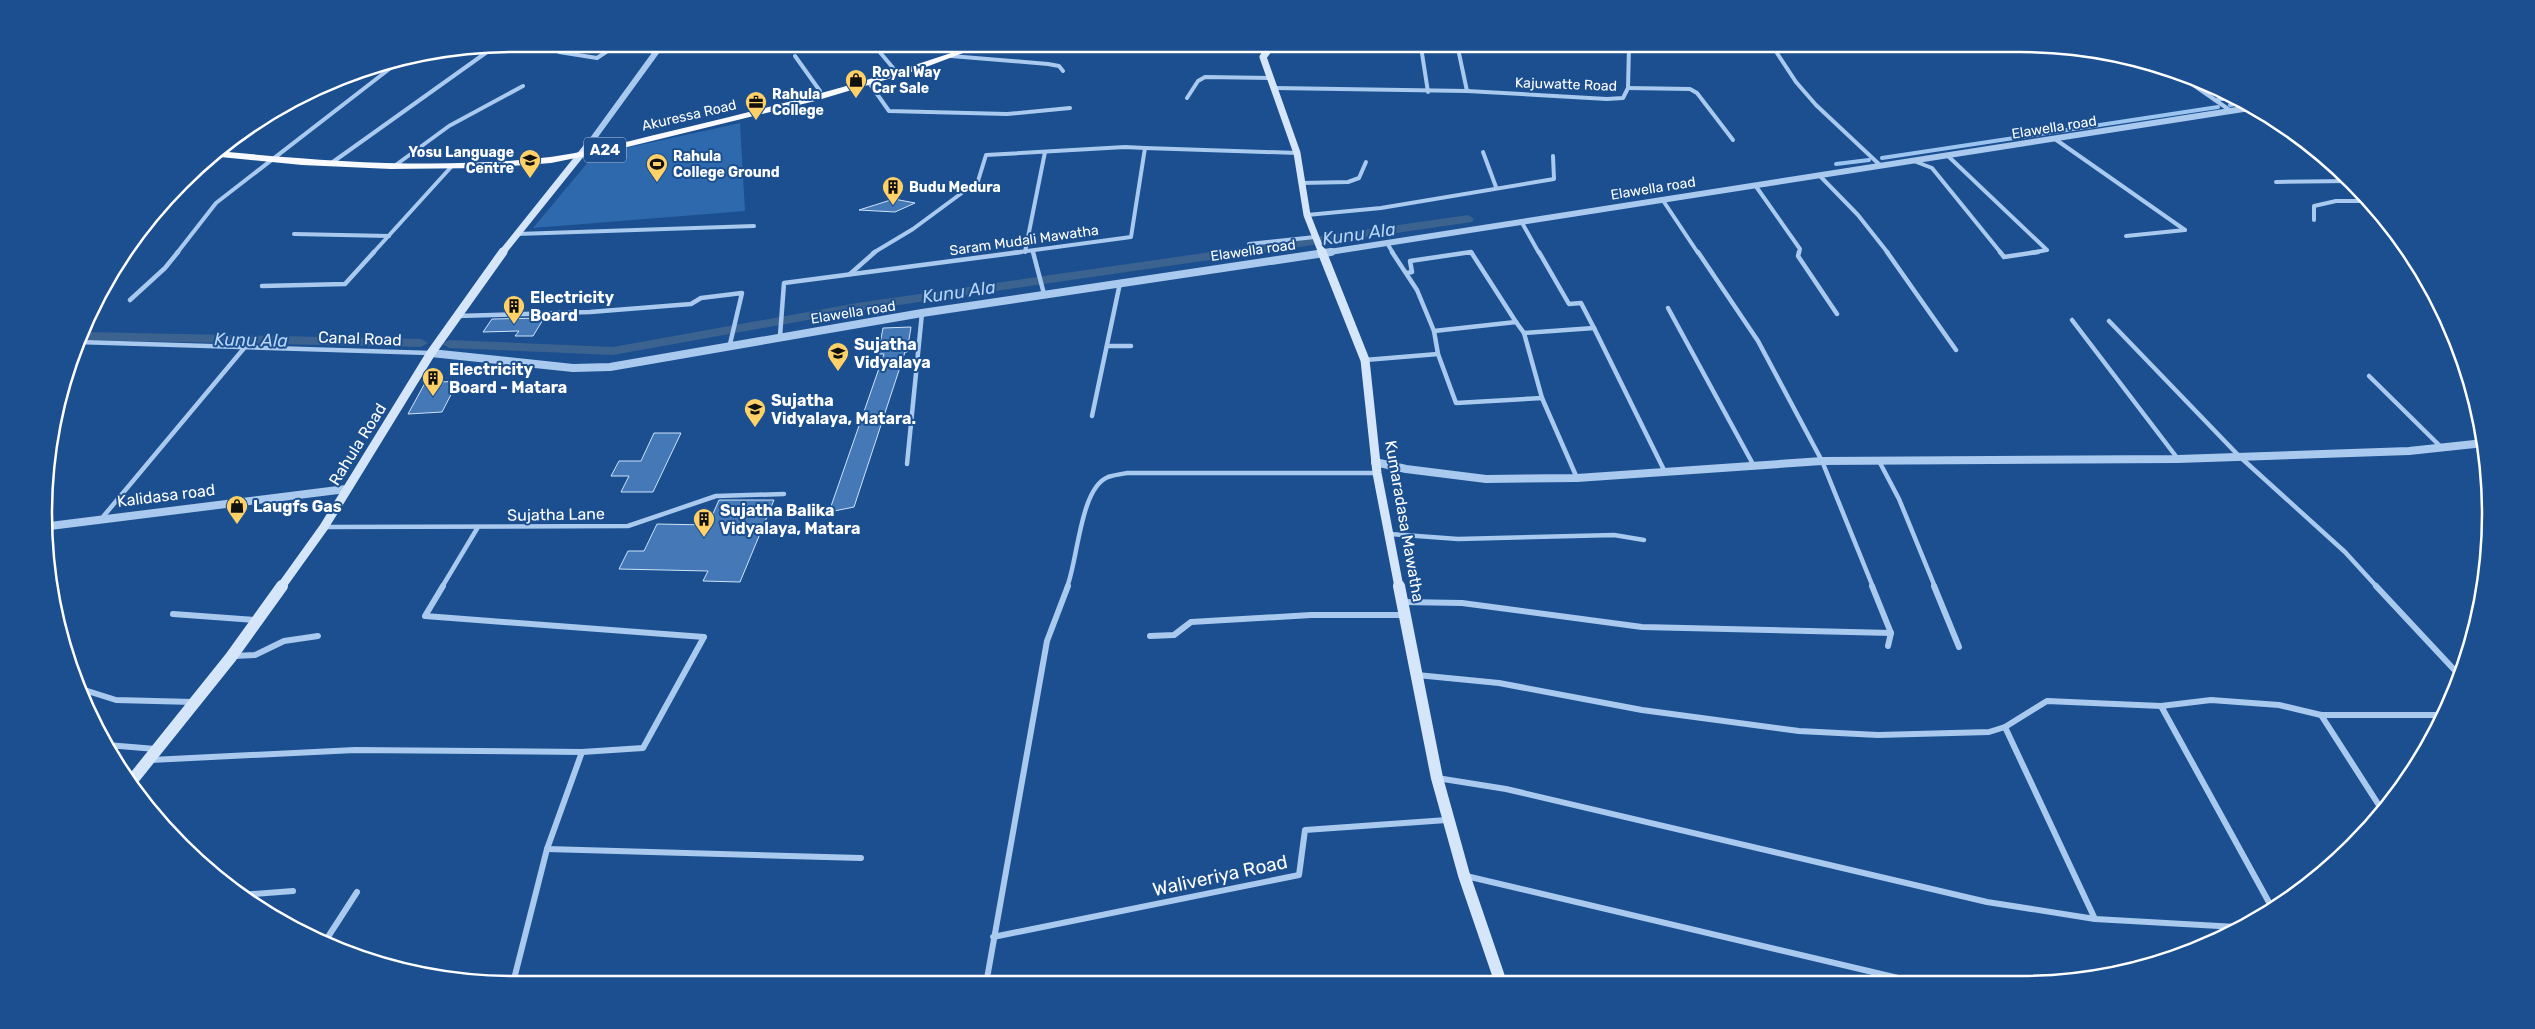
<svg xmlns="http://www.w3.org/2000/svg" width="2535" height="1029" viewBox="0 0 2535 1029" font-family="Rubik,sans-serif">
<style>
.green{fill:#2e69ad}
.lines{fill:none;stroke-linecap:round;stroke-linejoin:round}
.stream{stroke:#9cc4f0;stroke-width:4}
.canal{fill:#3c6290;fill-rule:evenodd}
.building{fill:#4478b7;stroke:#cfe3fa}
.minor-far2{stroke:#a9c9ee;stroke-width:4}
.minor-far1{stroke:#a9c9ee;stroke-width:4.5}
.minor{stroke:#a9c9ee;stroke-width:6}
.tertiary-far1{stroke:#a9c9ee;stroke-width:6}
.tertiary{stroke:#a9c9ee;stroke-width:8}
.secondary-far2{stroke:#d6e6fa;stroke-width:7}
.secondary-far1{stroke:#d6e6fa;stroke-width:9}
.secondary{stroke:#d6e6fa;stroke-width:12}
.trunk{fill:#f8faff;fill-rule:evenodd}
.labels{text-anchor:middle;stroke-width:4;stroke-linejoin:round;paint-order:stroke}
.far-poi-label{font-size:14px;font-weight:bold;fill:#fff;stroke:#1b4f8f;text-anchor:start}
.far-street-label{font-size:14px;fill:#fff;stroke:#1b4f8f}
.shield{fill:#1b4f8f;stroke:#bbcadd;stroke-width:1}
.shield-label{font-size:15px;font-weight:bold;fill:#fff}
.poi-label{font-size:16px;font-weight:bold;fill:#fff;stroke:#1b4f8f;text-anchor:start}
.street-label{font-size:16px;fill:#fff;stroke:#1b4f8f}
.water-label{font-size:18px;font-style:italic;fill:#b5d3f5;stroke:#1b4f8f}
.near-street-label{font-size:19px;fill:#fff;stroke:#1b4f8f}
.rim{fill:none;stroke:#fff;stroke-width:2.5}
</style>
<rect width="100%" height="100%" fill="#1b4f8f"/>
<polygon class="green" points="740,123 745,211 533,228 594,155"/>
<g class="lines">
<g class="stream">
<polyline points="2230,105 2246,102"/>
<polyline points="1882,158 2218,107"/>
<polyline points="1836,164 1869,160"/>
</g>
<g class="canal">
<polygon points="1468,215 1474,219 1472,222 857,311 613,355 449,348 442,344 449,340 613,347 857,303"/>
<polygon points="83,332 421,339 428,343 421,347 79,340"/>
</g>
</g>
<g class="building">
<polygon points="894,199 915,203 895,212 859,210"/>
<polygon points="544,318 533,336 515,336 519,331 483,332 492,319"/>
<polygon points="911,327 907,352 905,352 854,507 829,512 884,354 878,354 883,328"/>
<polygon points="458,381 442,412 408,414 425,383"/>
<polygon points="654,433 681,433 653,492 621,492 629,476 611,476 619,461 641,461"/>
<polygon points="719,500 774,500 740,582 703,581 708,571 619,569 628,551 644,551 657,524 708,525"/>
</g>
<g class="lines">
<g class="minor-far2">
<polyline points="873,44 894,69"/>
<polyline points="1457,44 1467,91"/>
<polyline points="1836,44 1842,51"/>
<polyline points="1421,47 1428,92"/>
<polyline points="1775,50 1796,82 1816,105 1881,166"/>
<polyline points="559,52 597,58 618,44"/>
<polyline points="795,56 820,91"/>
<polyline points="951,56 1048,64 1059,66 1063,71"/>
<polyline points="2169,68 2231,111"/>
<polyline points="870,84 889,111 1007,114 1070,108"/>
<polyline points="1275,88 1467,91 1607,99 1623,98 1628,88 1629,47 1870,51 2017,46 2015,44"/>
<polyline points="1628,88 1690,89 1697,93 1733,140"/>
<polyline points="1187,98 1198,81 1205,77 1271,78"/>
<polyline points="2215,100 2235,97"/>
<polyline points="2055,139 2185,230"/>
<polyline points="1145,148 1297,153"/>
<polyline points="1483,152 1496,187"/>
<polyline points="1948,156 2047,250 2030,253"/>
<polyline points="1914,161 1932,168 2001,253"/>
<polyline points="330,164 494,47"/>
<polyline points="393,167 449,126 523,86"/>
<polyline points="1820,176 1858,215 1888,253"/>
<polyline points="2276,182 2350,181"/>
<polyline points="1301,183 1348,182 1359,178 1366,162"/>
<polyline points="1755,185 1800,249 1799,253"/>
<polyline points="1662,199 1698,253"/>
<polyline points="1307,215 1381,208 1554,179 1553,156"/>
<polyline points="2314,220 2314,206 2336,201 2369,201"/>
<polyline points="1521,221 1539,253"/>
<polyline points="294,234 389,236"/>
<polyline points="517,234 754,226"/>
<polyline points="2126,236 2185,230"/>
<polyline points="1387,243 1393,253"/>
<polyline points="1249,244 1315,237"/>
<polyline points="1025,252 1045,152"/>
<polyline points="177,253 216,203 397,63"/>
<polyline points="373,253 452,166"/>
<polyline points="873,253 913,229 978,181 986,155 1125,147 1145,148 1131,237 1012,253"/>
<polyline points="1466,253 1472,253"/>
</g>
<g class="minor-far1">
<polyline points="1033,252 1044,294"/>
<polyline points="1392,252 1417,290 1434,331 1438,354 1456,403 1542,398"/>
<polyline points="1539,252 1569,304 1581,303 1594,328"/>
<polyline points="1698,252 1758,341 1822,461 1873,587"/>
<polyline points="1799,252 1798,256 1837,314"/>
<polyline points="1887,252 1956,350"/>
<polyline points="2000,252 2004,257 2038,252"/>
<polyline points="1407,273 1412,272 1410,261 1471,252 1516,322"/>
<polyline points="850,274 875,252"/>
<polyline points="262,286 345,284 374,252"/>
<polyline points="130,300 165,268 178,252"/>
<polyline points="1668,308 1754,466"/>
<polyline points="457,316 590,312 691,304 701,298 742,293 730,344"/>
<polyline points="2072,320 2178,459"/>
<polyline points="2109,321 2239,456 2345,552 2377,587"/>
<polyline points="1434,331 1516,322 1524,333 1542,398 1577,478"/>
<polyline points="1524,333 1594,328 1665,472"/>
<polyline points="780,336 784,283 1021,252"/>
<polyline points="78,342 430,353"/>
<polyline points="1107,346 1131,346"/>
<polyline points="1365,360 1438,354"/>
<polyline points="2369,376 2441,447"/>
<polyline points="1092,416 1120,283"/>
<polyline points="1879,461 1899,499 1935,587"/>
<polyline points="907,464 922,313"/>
<polyline points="102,518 245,347"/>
<polyline points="324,527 628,526 716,496 784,494"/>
<polyline points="1390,534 1458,539 1614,535 1644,540"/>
<polyline points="442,587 478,527"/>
<path d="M1067,587C1078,560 1080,488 1108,477C1114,475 1121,474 1127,473H1377"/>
</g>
<g class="minor">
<polyline points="1872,586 1891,633 1888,646"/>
<polyline points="1934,586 1959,647"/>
<polyline points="2376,586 2461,677"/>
<polyline points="1403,602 1462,603 1642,627 1891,633"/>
<polyline points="173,614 255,620"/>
<polyline points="1150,636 1174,635 1191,622 1311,615 1405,615"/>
<polyline points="234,656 255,655 284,641 318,636"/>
<polyline points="1417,675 1499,683 1642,710 1799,731 1878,735 1989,732 2005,727 2047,701 2161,706"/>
<polyline points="78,688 116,700 193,702"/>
<polyline points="2321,715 2382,810"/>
<polyline points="2005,727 2095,919"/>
<polyline points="107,745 156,749"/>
<polyline points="151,760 355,750 582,752 643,748 704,637 425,616 443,586"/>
<polyline points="1437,778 1506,789 1987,902 2095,919 2237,927"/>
<polyline points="547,849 861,858"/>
<polyline points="1466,876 1915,982"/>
<polyline points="240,895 293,891"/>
<polyline points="2271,906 2161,706 2211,700 2279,705 2321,715 2442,715"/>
<polyline points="993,937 1299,875 1305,830 1447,820"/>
<polyline points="326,940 357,892"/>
<polyline points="986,984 1047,641 1068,586"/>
<polyline points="518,985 513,983 547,849 582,752"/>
<polyline points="604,985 699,980 707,985"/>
</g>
<g class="tertiary-far1">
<polyline points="590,143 662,44"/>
<polyline points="1323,253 2256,107"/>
</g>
<g class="tertiary">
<polyline points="431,353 573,368 610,367 922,313 1331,252"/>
<polyline points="1375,462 1406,469 1486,479 1577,478 1822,461 2178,459 2409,451 2484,443"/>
<polyline points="50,526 346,489"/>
</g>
<g class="secondary-far2">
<polyline points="1273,44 1263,57 1297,153 1307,215 1322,253"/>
<polyline points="502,253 590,143"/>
</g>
<g class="secondary-far1">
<polyline points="1322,252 1365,360 1377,473 1399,587"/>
<polyline points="281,587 324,527 431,353 503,252"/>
</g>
<g class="secondary">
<polyline points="1399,586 1437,778 1464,875 1501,983"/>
<polyline points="130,783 231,657 282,586"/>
</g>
<path class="trunk" d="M976,44H987L918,70L815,101L615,150L551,163L483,168L391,169L302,165L210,156L217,151C322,161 427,169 532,159C586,154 639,138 692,126C788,103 883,78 976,44Z"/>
</g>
<defs>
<g id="shop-pin" transform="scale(1.125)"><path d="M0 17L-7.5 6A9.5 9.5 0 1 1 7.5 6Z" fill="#ffd166" stroke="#1b4f8f"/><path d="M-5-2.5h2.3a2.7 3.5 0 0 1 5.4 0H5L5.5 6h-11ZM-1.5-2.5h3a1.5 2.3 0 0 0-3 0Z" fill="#111"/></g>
<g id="office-pin" transform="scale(1.125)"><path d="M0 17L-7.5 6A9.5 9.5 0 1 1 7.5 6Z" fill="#ffd166" stroke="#1b4f8f"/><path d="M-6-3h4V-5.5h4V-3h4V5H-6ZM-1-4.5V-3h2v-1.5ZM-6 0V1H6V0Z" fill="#111"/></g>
<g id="school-pin" transform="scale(1.125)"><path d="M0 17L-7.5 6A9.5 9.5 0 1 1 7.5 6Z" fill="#ffd166" stroke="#1b4f8f"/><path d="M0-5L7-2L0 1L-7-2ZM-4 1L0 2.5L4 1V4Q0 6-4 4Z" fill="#111"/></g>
<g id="stadium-pin" transform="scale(1.125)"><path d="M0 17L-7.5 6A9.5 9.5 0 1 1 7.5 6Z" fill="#ffd166" stroke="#1b4f8f"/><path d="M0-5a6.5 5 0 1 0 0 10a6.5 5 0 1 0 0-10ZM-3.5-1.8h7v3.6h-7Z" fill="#111"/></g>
<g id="building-pin" transform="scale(1.125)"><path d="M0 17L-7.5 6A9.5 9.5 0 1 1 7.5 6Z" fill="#ffd166" stroke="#1b4f8f"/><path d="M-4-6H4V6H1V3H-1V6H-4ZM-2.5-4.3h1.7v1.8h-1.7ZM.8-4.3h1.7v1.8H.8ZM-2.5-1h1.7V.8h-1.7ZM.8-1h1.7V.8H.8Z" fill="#111"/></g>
</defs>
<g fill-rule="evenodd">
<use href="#shop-pin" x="856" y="80"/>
<use href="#office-pin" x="756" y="102"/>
<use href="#school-pin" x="530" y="160"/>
<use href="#stadium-pin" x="657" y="164"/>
<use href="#building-pin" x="893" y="187"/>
<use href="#building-pin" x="514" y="306"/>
<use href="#school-pin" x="838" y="353"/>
<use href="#building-pin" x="433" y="378"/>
<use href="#school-pin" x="755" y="409"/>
<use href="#shop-pin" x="237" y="506"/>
<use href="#building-pin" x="704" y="519"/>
</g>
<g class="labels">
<g class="far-poi-label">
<text x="872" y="77">Royal Way<tspan x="872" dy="16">Car Sale</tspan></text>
<text x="772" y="99">Rahula<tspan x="772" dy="16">College</tspan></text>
<text x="514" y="157" text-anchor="end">Yosu Language<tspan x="514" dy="16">Centre</tspan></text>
<text x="673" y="161">Rahula<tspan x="673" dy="16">College Ground</tspan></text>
<text x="909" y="192">Budu Medura</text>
</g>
<g class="far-street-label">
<text transform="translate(1566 84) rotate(2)" y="5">Kajuwatte Road</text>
<text transform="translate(689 115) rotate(-13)" y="5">Akuressa Road</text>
<text transform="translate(2054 127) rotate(-9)" y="5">Elawella road</text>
<text transform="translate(1653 188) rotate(-9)" y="5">Elawella road</text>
<text transform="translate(1024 240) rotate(-8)" y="5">Saram Mudali Mawatha</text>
<text transform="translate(1253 250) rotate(-8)" y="5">Elawella road</text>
<text transform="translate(853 312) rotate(-9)" y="5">Elawella road</text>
</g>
<rect class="shield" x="584" y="137.5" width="42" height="25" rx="4"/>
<g class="shield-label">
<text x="605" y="155">A24</text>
</g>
<g class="poi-label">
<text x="530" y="303">Electricity<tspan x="530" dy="18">Board</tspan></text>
<text x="854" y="350">Sujatha<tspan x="854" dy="18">Vidyalaya</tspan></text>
<text x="449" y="375">Electricity<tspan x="449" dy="18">Board - Matara</tspan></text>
<text x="771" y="406">Sujatha<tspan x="771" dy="18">Vidyalaya, Matara.</tspan></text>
<text x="253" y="512">Laugfs Gas</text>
<text x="720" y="516">Sujatha Balika<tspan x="720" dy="18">Vidyalaya, Matara</tspan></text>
</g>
<g class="street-label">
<text transform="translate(360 338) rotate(2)" y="6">Canal Road</text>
<text transform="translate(357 444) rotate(-58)" y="6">Rahula Road</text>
<text transform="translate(166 495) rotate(-7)" y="6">Kalidasa road</text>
<text transform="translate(556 514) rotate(-1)" y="6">Sujatha Lane</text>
<text transform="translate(1405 521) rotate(80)" y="6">Kumaradasa Mawatha</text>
</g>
<g class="water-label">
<text transform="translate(1359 234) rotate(-8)" y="6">Kunu Ala</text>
<text transform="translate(959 292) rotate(-8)" y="6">Kunu Ala</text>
<text transform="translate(251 340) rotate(1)" y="6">Kunu Ala</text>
</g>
<g class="near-street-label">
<text transform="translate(1220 875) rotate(-12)" y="7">Waliveriya Road</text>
</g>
</g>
<path d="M0 0H2535V1029H0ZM514 52H2020A462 462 0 0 1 2482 514V514A462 462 0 0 1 2020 976H514A462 462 0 0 1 52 514V514A462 462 0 0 1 514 52Z" fill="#1b4f8f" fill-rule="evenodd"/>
<path class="rim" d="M514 52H2020A462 462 0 0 1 2482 514V514A462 462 0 0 1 2020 976H514A462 462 0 0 1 52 514V514A462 462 0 0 1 514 52Z"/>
</svg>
